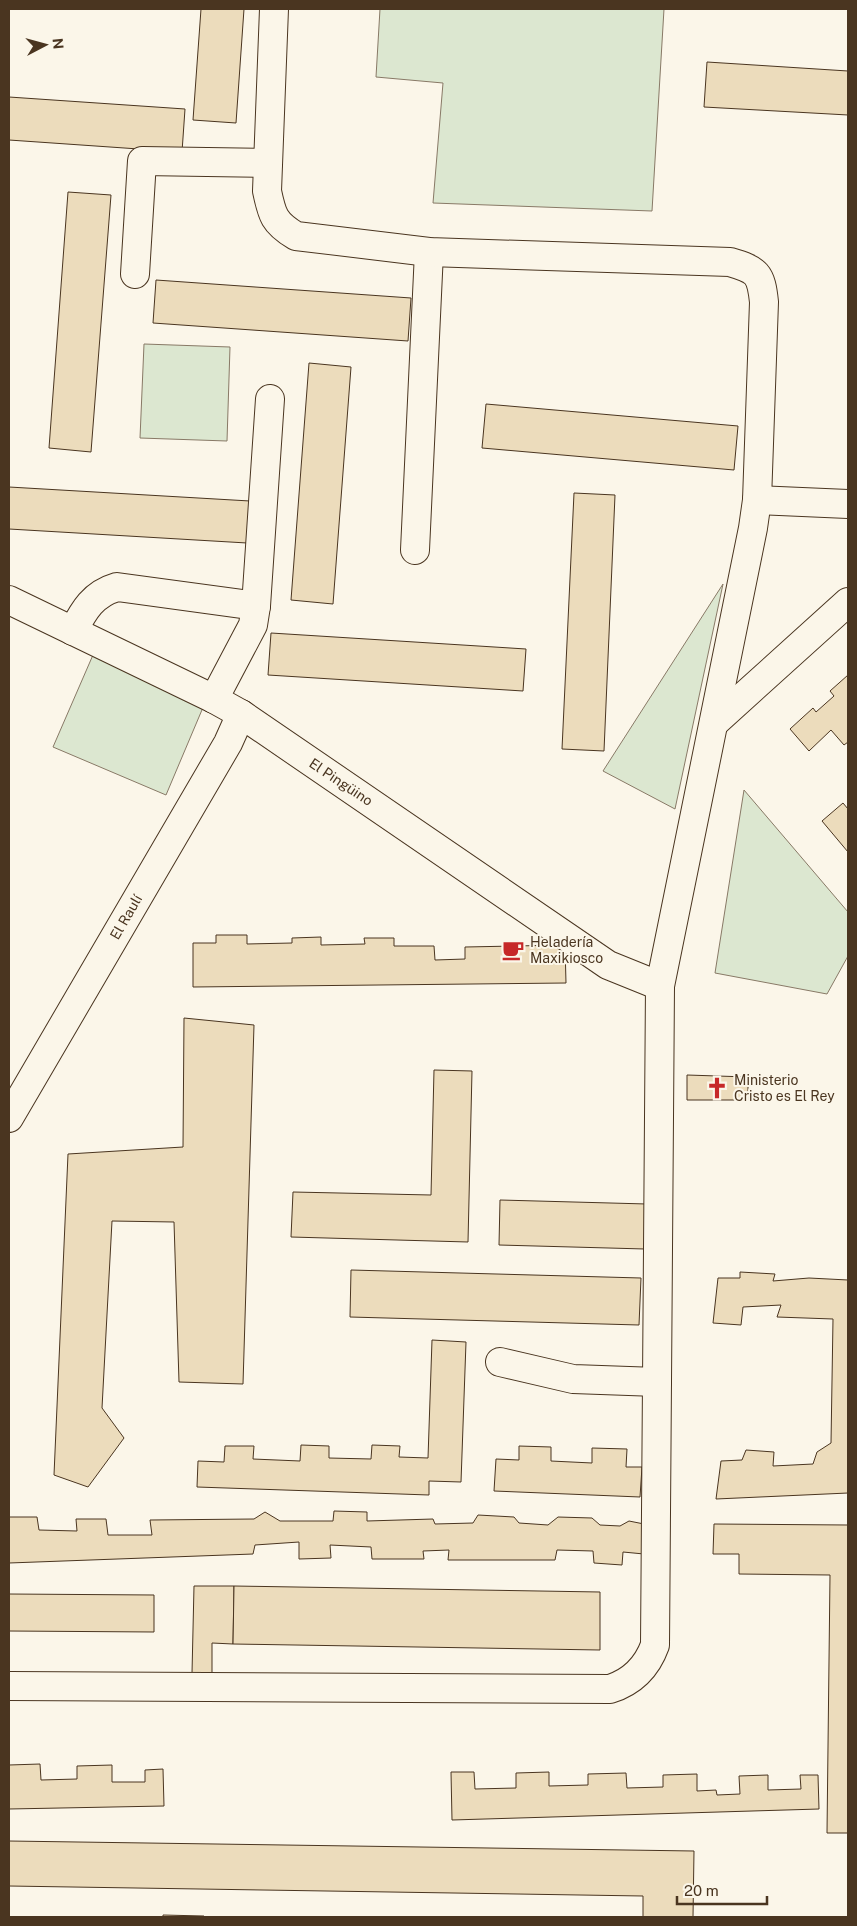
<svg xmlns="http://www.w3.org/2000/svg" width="857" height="1926" viewBox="0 0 857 1926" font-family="'Public Sans',sans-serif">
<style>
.green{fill:#dce7d0;stroke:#887966}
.building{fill:#ecdcbc;stroke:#4a3520}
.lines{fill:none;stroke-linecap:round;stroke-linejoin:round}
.minor-casing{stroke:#4a3520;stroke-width:30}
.minor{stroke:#fbf6e9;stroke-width:28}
.labels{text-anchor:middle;stroke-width:4;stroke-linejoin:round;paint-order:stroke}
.street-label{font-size:14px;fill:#4a3520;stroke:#fbf6e9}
.poi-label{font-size:14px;fill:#4a3520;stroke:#fbf6e9;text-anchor:start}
</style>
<rect width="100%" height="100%" fill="#fbf6e9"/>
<g class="green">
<polygon points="380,9 664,9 652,211 433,203 443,83 376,77"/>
<polygon points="144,344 230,347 227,441 140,438"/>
<polygon points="723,584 675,809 603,771"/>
<polygon points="96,648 207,698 166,795 53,747"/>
<polygon points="744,790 848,912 848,956 827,994 715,973"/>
</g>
<g class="building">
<polygon points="201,9 244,9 236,123 193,120"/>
<polygon points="707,62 848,71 848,115 704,107"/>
<polygon points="9,97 185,109 182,152 9,140"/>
<polygon points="68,192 111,195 91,452 49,448"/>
<polygon points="156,280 411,298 408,341 153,323"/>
<polygon points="309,363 351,367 333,604 291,600"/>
<polygon points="486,404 738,426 734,470 482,448"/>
<polygon points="9,487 250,501 247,543 9,529"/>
<polygon points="574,493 615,495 604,751 562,749"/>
<polygon points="271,633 526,649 523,691 268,675"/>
<polygon points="848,675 848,742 844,745 831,730 809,751 790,729 813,708 816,712 834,696 830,691"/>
<polygon points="843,803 848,809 848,852 822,821"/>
<polygon points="216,935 247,935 247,944 292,943 292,938 321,937 321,945 365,944 364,938 394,938 394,946 434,946 435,960 465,959 465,947 565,945 566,983 193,987 193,943 216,943"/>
<polygon points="184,1018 254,1025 243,1384 179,1382 174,1222 112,1221 102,1408 124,1438 88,1487 54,1475 68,1154 183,1147"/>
<polygon points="434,1070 472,1071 468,1242 291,1237 293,1192 431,1195"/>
<polygon points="687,1075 748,1077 748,1100 687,1100"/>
<polygon points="500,1200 647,1204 645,1249 499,1245"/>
<polygon points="351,1270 641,1278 639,1325 350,1317"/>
<polygon points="740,1272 775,1274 773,1281 809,1278 848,1280 848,1493 716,1499 721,1461 742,1460 746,1450 774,1452 773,1466 813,1464 817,1452 831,1443 833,1319 777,1317 781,1305 743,1307 741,1325 713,1323 718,1278 740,1278"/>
<polygon points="432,1340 466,1342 461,1482 429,1481 429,1495 197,1487 198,1461 224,1462 225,1446 254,1446 253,1459 300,1461 301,1445 329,1446 329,1458 371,1459 372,1445 400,1446 399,1457 428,1458"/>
<polygon points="519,1446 551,1447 551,1461 592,1463 592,1448 627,1449 626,1467 642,1467 640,1497 494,1491 496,1459 519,1460"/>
<polygon points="334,1511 367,1512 367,1521 433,1519 435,1524 473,1523 478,1515 514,1517 519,1523 548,1525 558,1517 592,1518 600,1525 620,1526 629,1521 644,1524 644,1554 623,1552 622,1565 594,1563 593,1551 557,1550 555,1560 448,1560 449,1550 423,1551 424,1559 372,1559 371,1547 330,1545 331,1558 299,1559 299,1542 255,1545 253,1554 9,1563 9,1517 37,1517 39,1530 77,1531 76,1519 106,1519 108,1535 152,1535 150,1520 254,1519 265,1512 280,1521 333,1521"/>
<polygon points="714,1524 848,1525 848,1833 827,1833 830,1575 739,1574 739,1554 713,1554"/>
<polygon points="194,1586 234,1586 233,1644 212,1643 212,1674 192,1673"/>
<polygon points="234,1586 600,1592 600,1650 233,1644"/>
<polygon points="9,1594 154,1595 154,1632 9,1631"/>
<polygon points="40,1764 41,1780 77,1779 77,1766 112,1765 112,1782 145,1782 145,1770 163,1769 164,1806 9,1809 9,1765"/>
<polygon points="451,1772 474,1772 475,1789 516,1788 516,1773 549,1772 549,1786 588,1785 588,1774 626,1773 627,1788 663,1787 663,1775 697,1774 697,1791 716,1790 717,1795 740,1794 739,1776 768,1775 768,1790 801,1789 800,1775 818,1775 819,1809 452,1820"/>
<polygon points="9,1841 694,1851 693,1917 643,1917 643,1896 9,1886"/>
<polygon points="163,1915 204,1916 204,1917 163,1917"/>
</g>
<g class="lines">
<g class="minor-casing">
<g id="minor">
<polyline points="135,274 142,161 268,163"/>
<polyline points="757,500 848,504"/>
<polyline points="415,550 429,252"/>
<polyline points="9,600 214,699 241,714 608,965 660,986"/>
<path d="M73,631C84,610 93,594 117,587L256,606"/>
<polyline points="214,699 253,625 256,606 270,399"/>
<polyline points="714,723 848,602"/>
<polyline points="9,1118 228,743 241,714"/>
<polyline points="500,1362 573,1379 657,1382"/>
<path d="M9,1686L610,1689C632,1682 647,1667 655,1645L660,986L753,528L757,500L764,302C761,273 757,270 730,262L429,252L296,236C274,223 272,215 267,191L274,9"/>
</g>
</g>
<use href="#minor" class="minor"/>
</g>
<defs>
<g id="cafe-bare" transform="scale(1.725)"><path d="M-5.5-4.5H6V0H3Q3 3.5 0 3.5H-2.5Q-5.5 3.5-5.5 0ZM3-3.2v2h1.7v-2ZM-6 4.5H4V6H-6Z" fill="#c62828" stroke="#fbf6e9" stroke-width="2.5" paint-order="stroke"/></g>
<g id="church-bare" transform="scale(1.725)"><path d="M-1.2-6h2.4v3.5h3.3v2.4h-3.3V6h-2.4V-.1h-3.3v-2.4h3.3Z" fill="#c62828" stroke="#fbf6e9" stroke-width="2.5" paint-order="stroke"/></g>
</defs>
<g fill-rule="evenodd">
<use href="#cafe-bare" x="513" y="950"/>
<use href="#church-bare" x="717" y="1088"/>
</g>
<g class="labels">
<g class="street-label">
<text transform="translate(341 782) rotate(34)" y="5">El Pingüino</text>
<text transform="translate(126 917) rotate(-60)" y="5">El Raulí</text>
</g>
<g class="poi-label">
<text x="530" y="947">Heladería<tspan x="530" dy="16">Maxikiosco</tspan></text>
<text x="734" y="1085">Ministerio<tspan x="734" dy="16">Cristo es El Rey</tspan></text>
</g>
</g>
<rect width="857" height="1926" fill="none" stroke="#4a3520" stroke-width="20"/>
<g transform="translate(45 45) rotate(84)" stroke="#fbf6e9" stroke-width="4" paint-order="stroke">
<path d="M0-4L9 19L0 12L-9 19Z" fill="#4a3520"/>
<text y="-8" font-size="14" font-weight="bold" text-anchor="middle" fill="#4a3520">N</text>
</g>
<path d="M677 1896v8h90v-8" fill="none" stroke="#4a3520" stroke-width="2.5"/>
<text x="684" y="1896" font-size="15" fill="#4a3520" stroke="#fbf6e9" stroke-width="4" paint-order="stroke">20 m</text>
</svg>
